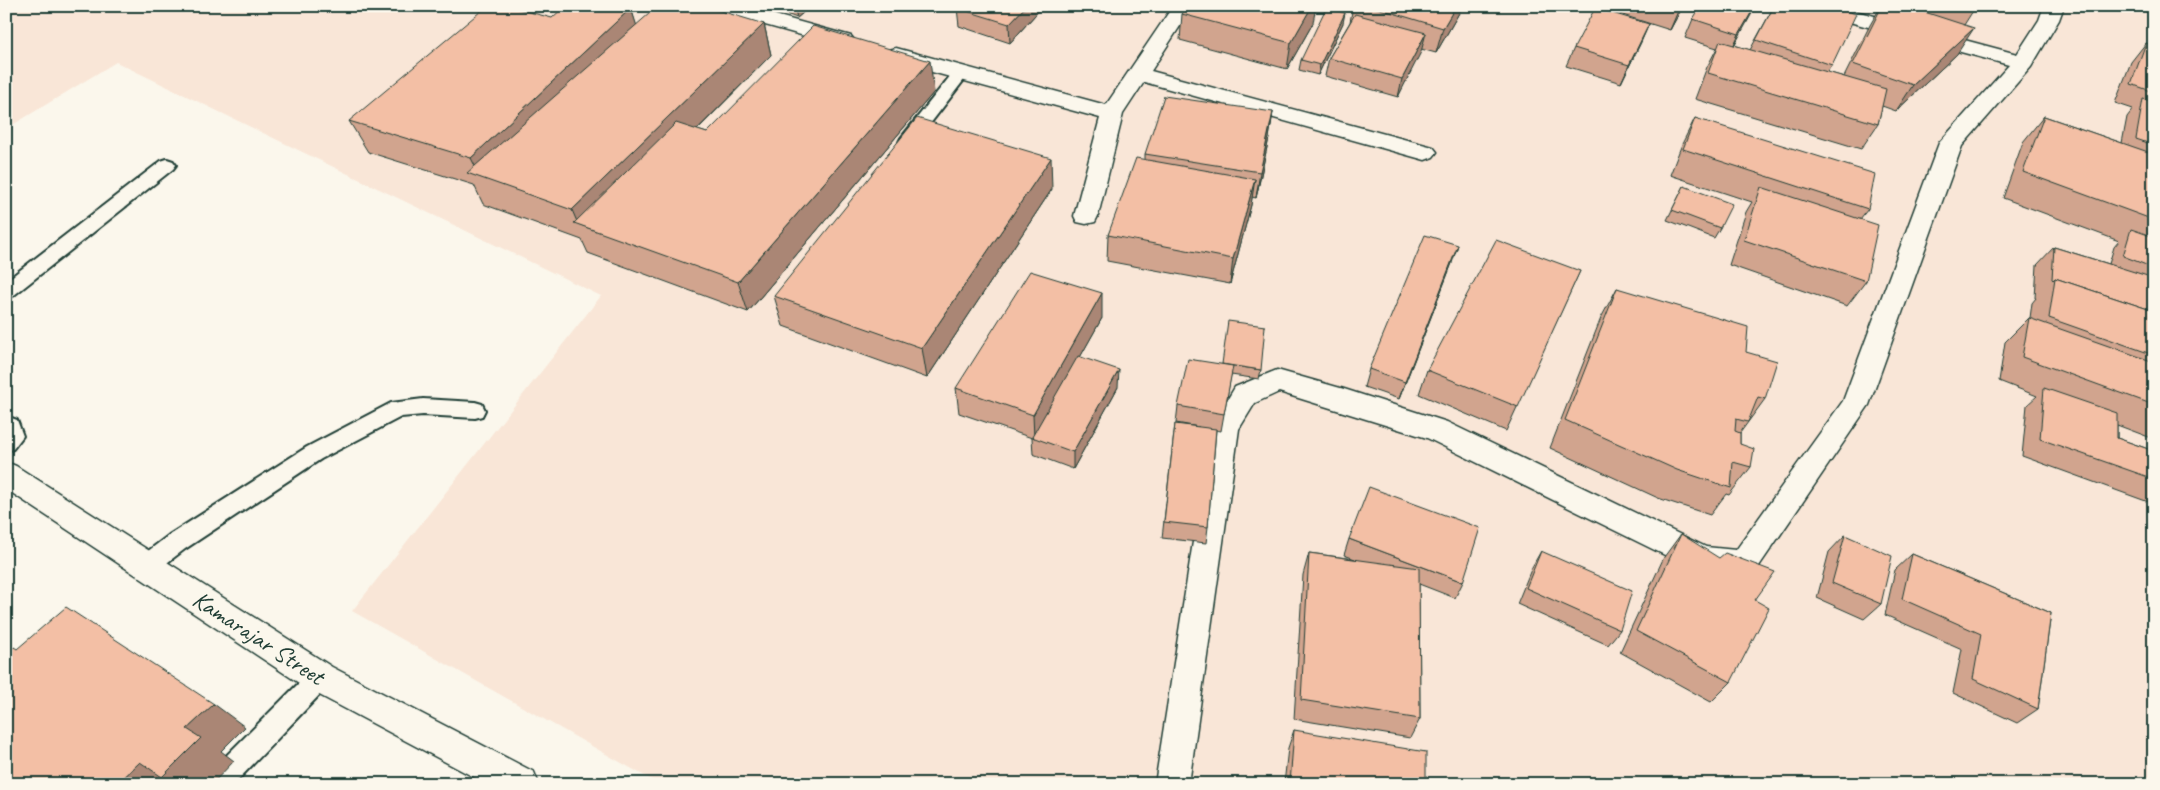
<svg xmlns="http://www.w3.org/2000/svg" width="2160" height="790" viewBox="0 0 2160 790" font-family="Caveat,sans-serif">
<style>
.built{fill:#f9e6d7}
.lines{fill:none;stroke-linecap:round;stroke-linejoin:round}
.lane-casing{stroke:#1f3d34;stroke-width:4}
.street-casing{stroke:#1f3d34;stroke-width:3}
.secondary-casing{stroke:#1f3d34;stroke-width:3}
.lane{fill:#fbf7ec;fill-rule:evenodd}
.street{fill:#fbf7ec;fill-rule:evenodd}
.secondary{fill:#fbf7ec;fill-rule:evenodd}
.wall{fill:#d1a48e;stroke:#1f3d34}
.shaded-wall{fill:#aa8674;stroke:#1f3d34}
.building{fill:#f3bfa5;stroke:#1f3d34}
.labels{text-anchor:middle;stroke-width:4;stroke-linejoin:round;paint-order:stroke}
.street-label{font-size:25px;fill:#1f3d34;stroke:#fbf7ec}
</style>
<rect width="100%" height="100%" fill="#fbf7ec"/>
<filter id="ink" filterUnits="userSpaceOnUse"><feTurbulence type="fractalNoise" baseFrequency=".02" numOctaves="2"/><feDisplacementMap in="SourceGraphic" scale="10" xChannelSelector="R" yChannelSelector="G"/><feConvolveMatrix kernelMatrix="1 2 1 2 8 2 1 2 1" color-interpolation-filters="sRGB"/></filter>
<g filter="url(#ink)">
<polygon class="built" points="6,6 2154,6 2154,784 659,784 352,611 601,296 116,62 6,129"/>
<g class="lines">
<g class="lane-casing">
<g id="lane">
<polygon points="961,68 967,70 969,73 967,76 913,146 907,148 901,146 899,142 901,138 955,70"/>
<polygon points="167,159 173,161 176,165 173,169 13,296 6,298 6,281 161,161"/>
<polygon points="423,399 475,402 482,404 485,410 482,416 475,418 423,415 401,417 321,459 185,549 155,572 147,575 139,572 136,565 139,558 169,535 307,447 391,403"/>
<polygon points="6,416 17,420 23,436 13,449 6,451"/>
<polygon points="320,667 328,670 332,678 328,686 234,784 204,784 207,775 312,670"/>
</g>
</g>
<g class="street-casing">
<g id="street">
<polygon points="708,6 742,6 851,36 855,41 851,46 844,47 711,10"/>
<polygon points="1173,6 1193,6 1151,71 1433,147 1437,152 1433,157 1425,160 1144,82 1123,114 1098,216 1095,222 1086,224 1077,222 1074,216 1100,118 888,60 885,55 888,50 896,48 1106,105"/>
<path d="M1802,6H1837L2017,54L2039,20L2044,6H2064L2059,20L2031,67L1962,146L1869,405L1755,572C1734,580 1712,576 1691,568L1427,438L1279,392L1255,403L1239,429L1189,784H1155L1211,427L1235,387L1277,370L1344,389L1447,422L1706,547L1736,550L1843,401L1939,143L2009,65L1805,10Z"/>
</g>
</g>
<g class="secondary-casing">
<polygon id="secondary" points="6,462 16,466 332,667 534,772 539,784 487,784 308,689 6,489"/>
</g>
<use href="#lane" class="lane"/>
<use href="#street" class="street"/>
<use href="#secondary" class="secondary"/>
</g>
<g class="wall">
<polygon points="764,6 811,6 797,18"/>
<polygon points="958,6 1043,6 1010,43 959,26 957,8"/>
<polygon points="1353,6 1463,6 1436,53 1421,49 1398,97 1325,76 1329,58 1350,22"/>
<polygon points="1612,6 1683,6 1670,30 1610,11"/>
<polygon points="1755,6 1734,45 1750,50 1774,6 1832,65 1827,72 1844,77 1870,25 1881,6 1976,6 1964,25 1957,54 1896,111 1882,106 1878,124 1861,149 1695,99 1707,67 1717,48 1685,38 1693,19"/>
<polygon points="631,8 636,25 764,24 771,55 697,130 707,133 934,92 748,312 588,253 582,240 483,204 474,185 368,152 349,121"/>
<polygon points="1182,14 1313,23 1287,69 1180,40"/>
<polygon points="1343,23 1318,75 1299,70 1301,60"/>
<polygon points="1649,24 1641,42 1621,83 1566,66 1574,48"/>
<polygon points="2146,43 2154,46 2154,439 2117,425 2117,438 2154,451 2154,504 2022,456 2027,405 2037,396 1999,381 2005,342 2029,318 2030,318 2032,303 2036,298 2035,298 2037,265 2054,247 2109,264 2114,247 2119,241 2003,198 2023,142 2044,116 2122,143 2127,117 2133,109 2115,103 2131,62"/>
<polygon points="1273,112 1269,138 1256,198 1252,197 1251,205 1230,284 1107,261 1108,235 1145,160 1145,154"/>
<polygon points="1695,118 1868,209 1860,219 1866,281 1847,306 1729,265 1746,212 1752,202 1670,175 1682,144"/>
<polygon points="1684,186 1720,228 1714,238 1667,220"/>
<polygon points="1052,189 927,378 783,326 774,296"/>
<polygon points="1452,263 1399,399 1364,387 1369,369"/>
<polygon points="1580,271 1506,431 1419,394 1427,370"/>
<polygon points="1617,288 1746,352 1765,399 1740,433 1740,444 1751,467 1729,495 1726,494 1710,515 1658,498 1550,448 1601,318"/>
<polygon points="1102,318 1080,357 1118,387 1073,469 1033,454 1032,438 959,413 956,388"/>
<polygon points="1222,364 1261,370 1259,379 1231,375 1221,431 1216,430 1208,527 1206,543 1162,538 1175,424 1199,427 1176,423 1178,406"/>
<polygon points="1681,534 1731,682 1711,702 1620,652 1664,557"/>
<polygon points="1845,535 1881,604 1864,619 1817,598 1829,552"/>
<polygon points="1349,539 1463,582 1455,598 1419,584 1420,719 1410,738 1294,719 1303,575 1309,553 1355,559 1344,555"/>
<polygon points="1541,551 1620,630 1608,645 1517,604 1532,567"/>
<polygon points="1912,554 2051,613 2038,709 2017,723 1953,693 1962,649 1885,615 1895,570"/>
<polygon points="1294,730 1426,784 1284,784 1288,748"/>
</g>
<g class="shaded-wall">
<polygon points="794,6 811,6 797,18"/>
<polygon points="1026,6 1043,6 1010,43 1009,24"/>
<polygon points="1312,6 1316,6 1313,23 1287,69 1291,43"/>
<polygon points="1456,6 1463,6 1436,53 1443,28"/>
<polygon points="1681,6 1683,6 1670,30 1678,11"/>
<polygon points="1755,6 1756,6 1730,53 1739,34"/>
<polygon points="631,8 641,39 481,178 471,158"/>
<polygon points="1345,13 1343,23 1318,75 1320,65"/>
<polygon points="764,24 771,55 596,231 578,224 572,210"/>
<polygon points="1649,24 1641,42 1621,83 1629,65"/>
<polygon points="1974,28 1957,54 1896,111 1913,85"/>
<polygon points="1426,33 1421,52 1398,97 1402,79"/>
<polygon points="930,61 934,92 748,312 738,282"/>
<polygon points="1273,112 1269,138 1256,198 1260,172"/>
<polygon points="1051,158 1052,189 927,378 922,348"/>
<polygon points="1255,179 1251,205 1230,284 1233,259"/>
<polygon points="1458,245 1452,263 1399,399 1405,382"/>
<polygon points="1102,293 1102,318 1035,438 1034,438 1033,415"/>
<polygon points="1119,370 1118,387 1073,469 1073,452"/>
<polygon points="214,704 245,727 221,751 234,761 212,784 117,784 140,762 187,729"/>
</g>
<g class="building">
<polygon points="487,6 507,6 552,18 565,6 622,6 631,8 471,158 349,121"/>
<polygon points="658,6 704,6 764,24 572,210 467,173"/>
<polygon points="958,6 1026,6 1009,24 957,8"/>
<polygon points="1187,6 1312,6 1291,43 1182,14"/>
<polygon points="1370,6 1456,6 1443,28"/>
<polygon points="1663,6 1681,6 1678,11"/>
<polygon points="1701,6 1755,6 1739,34 1693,19"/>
<polygon points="1774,6 1832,6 1856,14 1832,65 1756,40"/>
<polygon points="1882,6 1906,6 1974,28 1913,85 1853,64"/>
<polygon points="1326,8 1345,13 1320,65 1301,60"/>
<polygon points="1595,8 1649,24 1629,65 1574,48"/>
<polygon points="1355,14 1426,33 1402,79 1329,58"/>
<polygon points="813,26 930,61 738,282 574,223 676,123 707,133"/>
<polygon points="1720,41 1886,89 1878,124 1708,73"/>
<polygon points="2146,43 2154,46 2154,92 2131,84"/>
<polygon points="1164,96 1273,112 1260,172 1145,154"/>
<polygon points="2143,99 2154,102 2154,145 2136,139"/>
<polygon points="2044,116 2154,154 2154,220 2023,172"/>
<polygon points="917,118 1051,158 922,348 774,296"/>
<polygon points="1695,118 1875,174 1868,209 1683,149"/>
<polygon points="1136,158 1255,179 1233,259 1108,235"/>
<polygon points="1684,186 1732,204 1720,228 1672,210"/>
<polygon points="1761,187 1878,225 1866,281 1744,240"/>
<polygon points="2131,229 2154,237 2154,268 2123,256"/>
<polygon points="1425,235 1458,245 1405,382 1369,369"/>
<polygon points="1496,240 1580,271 1518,407 1427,370"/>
<polygon points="2054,247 2154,278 2154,311 2055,278 2053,280 2052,279"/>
<polygon points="1030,271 1102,293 1033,415 956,388"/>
<polygon points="2055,278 2154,311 2154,355 2049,318"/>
<polygon points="1617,288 1748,327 1746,352 1777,361 1765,399 1758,397 1748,422 1736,419 1735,431 1740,433 1740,444 1754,449 1751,467 1733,462 1731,488 1677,470 1565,420"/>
<polygon points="2029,318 2154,362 2154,405 2022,357"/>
<polygon points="1228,321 1265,326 1261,370 1222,364"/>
<polygon points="1078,356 1119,370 1073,452 1032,437"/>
<polygon points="1188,359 1233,366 1224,414 1178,406"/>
<polygon points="2044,388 2117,413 2117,438 2154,451 2154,479 2040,439"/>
<polygon points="1175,424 1216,429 1208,527 1164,522"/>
<polygon points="1369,487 1480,528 1463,582 1349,539"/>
<polygon points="1681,534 1719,558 1725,553 1775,572 1755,600 1769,608 1731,682 1636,631"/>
<polygon points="1845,535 1892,556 1881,604 1832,583"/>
<polygon points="1541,551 1632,591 1620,630 1526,588"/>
<polygon points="1309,553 1419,568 1420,719 1301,700"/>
<polygon points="1912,554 2051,613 2038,709 1973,679 1981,634 1902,599"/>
<polygon points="66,607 214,704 187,729 201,738 162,777 140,762 117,784 6,784 6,654 14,647 17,649"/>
<polygon points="1294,730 1426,752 1426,784 1290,784"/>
</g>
</g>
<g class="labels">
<g class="street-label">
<text transform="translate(259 637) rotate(33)" y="9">Kamarajar Street</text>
</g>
</g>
<rect width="2160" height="790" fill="none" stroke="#fbf7ec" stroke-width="25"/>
<rect x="12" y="12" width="2135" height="765" fill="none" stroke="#1f3d34" stroke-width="2" filter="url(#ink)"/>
</svg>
